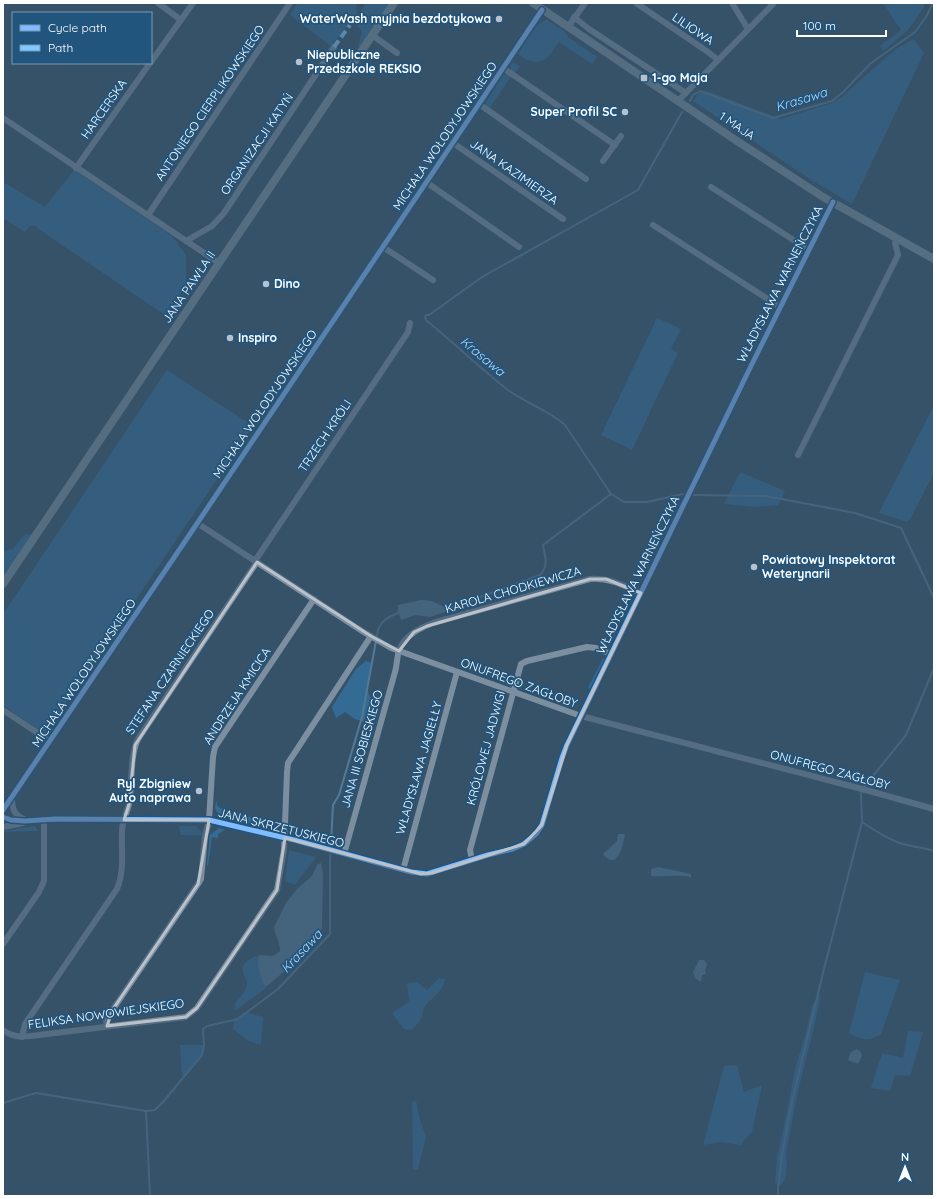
<svg xmlns="http://www.w3.org/2000/svg" width="937" height="1199" viewBox="0 0 937 1199" font-family="Quicksand,sans-serif">
<style>
.green{fill:#346b95}
.water{fill:#547996}
.lines{fill:none;stroke-linecap:round;stroke-linejoin:round}
.stream{stroke:#547996;stroke-width:2}
.minor{stroke:#7b8fa0;stroke-width:6}
.major{stroke:#7a8e9e;stroke-width:8}
.quiet{stroke:#80caff;stroke-width:4;stroke-dasharray:8 4;stroke-linecap:butt}
.cycleway-casing{stroke:#21557e;stroke-width:8}
.cycleway{stroke:#80bcff;stroke-width:5}
.marked{fill:none;stroke:#b9c2ca;stroke-width:3;stroke-linejoin:round}
.poi-dot{fill:#b9c2ca;stroke:#21557e;stroke-width:1.5}
.labels{text-anchor:middle;stroke-width:3.5;stroke-linejoin:round;paint-order:stroke}
.poi-label{font-size:12px;font-weight:bold;fill:#fff;stroke:#21557e;text-anchor:start}
.street-label{font-size:12px;fill:#fff;stroke:#21557e}
.water-label{font-size:13px;font-style:italic;fill:#b0d4ef;stroke:#21557e}
</style>
<rect width="100%" height="100%" fill="#365269"/>
<g class="green">
<polygon points="297,3 358,3 356,7 357,13 331,46 290,15"/>
<polygon points="366,3 391,3 360,48 358,47 362,32 354,21"/>
<polygon points="883,3 926,3 914,22 907,31 883,51 880,46 901,30"/>
<path d="M547,20L565,32L568,37L597,57L592,64L559,42C555,47 552,53 547,58C539,65 525,61 518,54C524,45 536,21 547,20Z"/>
<polygon points="913,39 924,53 852,204 813,181 693,101 698,94 701,91 710,92 781,119 832,103 842,97 858,82 896,49"/>
<polygon points="512,62 520,66 515,73 511,70 510,66"/>
<polygon points="506,74 511,76 489,109 486,106 486,102 503,75"/>
<polygon points="74,170 172,236 186,255 186,286 165,315 37,228 36,226 30,226 25,232 3,218 3,182 45,207"/>
<polygon points="657,318 681,329 671,349 678,353 632,450 601,435"/>
<polygon points="167,370 253,426 45,734 3,705 3,614"/>
<polygon points="934,405 934,473 910,519 907,522 879,513"/>
<polygon points="740,472 785,491 778,505 755,507 724,504"/>
<polygon points="28,534 33,534 3,576 3,551 13,549 23,536"/>
<polygon points="604,657 604,662 591,689 588,688"/>
<polygon points="366,661 372,663 367,691 371,698 364,722 355,719 345,712 336,718 332,707 356,669"/>
<polygon points="216,801 218,807 226,810 225,818 220,817 215,808"/>
<polygon points="237,813 253,818 251,824 235,821"/>
<polygon points="35,826 38,831 3,832 3,831"/>
<polygon points="179,826 196,826 202,833 201,835 181,835"/>
<polygon points="219,828 225,830 218,834 218,838 212,837 208,865 207,865 210,835"/>
<polygon points="289,850 316,857 295,885 285,881"/>
<path d="M259,955C256,966 260,975 265,985L267,986L265,989L236,1010L234,1006C237,998 246,994 247,984C248,979 244,977 243,972C240,962 252,958 259,955Z"/>
<path d="M865,972L900,980L881,1034C867,1042 863,1040 849,1033Z"/>
<path d="M439,978L445,979C443,993 431,997 424,1008C422,1011 423,1014 422,1017C420,1022 415,1026 412,1030L404,1029L394,1016L393,1012L403,1006L409,1001L407,983L417,982L427,990Z"/>
<path d="M821,993C815,1029 804,1064 796,1100C793,1116 790,1132 787,1148C784,1160 792,1180 778,1186L775,1183L777,1158L787,1111L795,1069L806,1033L812,1006Z"/>
<path d="M245,1012L263,1017L261,1044C252,1045 240,1035 233,1029L234,1020Z"/>
<polygon points="908,1031 923,1032 910,1076 895,1075 890,1091 871,1088 882,1053 903,1058"/>
<polygon points="180,1045 204,1045 202,1055 183,1077 182,1076"/>
<polygon points="737,1065 744,1092 762,1085 752,1132 744,1140 741,1145 720,1142 703,1145 724,1066"/>
<polygon points="416,1100 419,1116 426,1137 418,1169 413,1170 412,1102"/>
</g>
<g class="water">
<polygon points="421,600 432,601 448,609 448,611 430,617 416,615 401,620 400,616 398,613 398,605"/>
<path d="M618,834H625C623,845 618,872 603,854L617,841Z"/>
<path d="M321,863L323,875L322,927L321,931L293,964L267,986H265C260,976 256,966 259,955L273,956L280,951C280,942 275,935 274,927L286,903L297,889L312,876L317,865Z"/>
<path d="M658,867L691,874V877C678,874 665,877 651,876V869Z"/>
<polygon points="699,960 704,960 707,964 705,971 706,974 702,975 701,982 695,978 693,972"/>
<polygon points="857,1049 861,1052 862,1056 858,1064 848,1060 851,1052"/>
</g>
<g class="lines">
<g class="stream">
<polyline points="690,101 693,95 700,91 773,118 832,101 842,93 871,63 915,32 926,17 933,3"/>
<polyline points="611,494 624,502 647,502 683,494"/>
<polyline points="693,495 766,496 855,513 901,528 934,598"/>
<path d="M448,609L540,575C549,565 545,557 543,545L611,494L565,425C548,410 526,403 508,390C480,368 454,343 427,321L425,318L426,315H429L482,277L638,190L682,112"/>
<polyline points="865,786 906,735 934,668"/>
<path d="M861,793L862,822C874,830 887,839 900,843C911,847 923,847 934,851"/>
<path d="M3,1103L36,1093L146,1111L155,1110L163,1102L202,1055L204,1045L203,1029L207,1026L238,1019L278,989L330,934V862L333,805L339,795L362,717L378,630C382,620 388,617 398,613"/>
<polyline points="146,1111 150,1196"/>
<polyline points="778,1196 778,1188 782,1155 792,1101 824,969 862,822"/>
</g>
<g class="minor">
<polyline points="158,3 181,20"/>
<polyline points="636,3 708,52 718,60"/>
<polyline points="732,3 748,29"/>
<polyline points="574,17 589,29 686,93"/>
<polyline points="568,27 585,3"/>
<polyline points="372,35 397,53"/>
<polyline points="151,62 193,3"/>
<polyline points="503,68 615,145"/>
<polyline points="678,101 774,3"/>
<polyline points="479,104 586,179"/>
<polyline points="3,118 219,263"/>
<polyline points="453,143 563,219"/>
<polyline points="603,161 621,136"/>
<polyline points="76,168 150,63"/>
<polyline points="426,182 519,247"/>
<polyline points="711,187 809,250"/>
<polyline points="148,215 290,3"/>
<polyline points="653,225 780,307"/>
<polyline points="186,241 212,226 224,213 334,47"/>
<polyline points="383,247 433,280"/>
<polyline points="798,455 898,255 895,243 897,239"/>
<polyline points="197,523 362,631 391,648 581,716 862,789 934,809"/>
<polyline points="255,561 408,332 410,323"/>
<polyline points="3,710 50,741"/>
<path d="M12,798C12,810 15,816 26,820"/>
<polyline points="3,810 190,534 542,10"/>
<polyline points="3,817 11,820 25,821 55,819 209,820 294,840 411,872 427,874 488,855 513,849 524,844 536,834 542,825 562,758 567,745 750,368 833,202"/>
<polyline points="3,827 23,823"/>
<path d="M344,854L395,672C397,665 397,657 399,650C405,635 420,628 433,623L590,579C608,577 625,586 641,593"/>
<polyline points="472,860 470,850 521,664 527,661 587,647 596,648 611,654"/>
<polyline points="403,870 457,672"/>
<polyline points="3,944 39,892 44,881 44,820"/>
<polyline points="107,1026 106,1021 113,1009 198,884 201,879 205,836 209,820 213,757 215,747 314,599"/>
<path d="M3,1030C12,1037 20,1037 31,1036L186,1017L197,1008L277,890L284,850L287,772L288,763L371,636"/>
<path d="M22,1037L25,1024L117,889C125,870 121,851 122,831C122,821 127,813 129,804C133,783 129,759 138,739L257,562"/>
</g>
<g class="major">
<polyline points="533,3 737,141 823,197 934,259"/>
<polyline points="3,584 394,3"/>
</g>
<polyline class="quiet" points="334,47 350,25"/>
<g class="cycleway-casing">
<g id="cycleway">
<polyline points="3,810 190,534 542,10"/>
<polyline points="3,817 11,820 25,821 55,819 209,820 294,840 411,872 427,874 488,855 513,849 524,844 536,834 542,825 562,758 567,745 750,368 833,202"/>
</g>
</g>
<use href="#cycleway" class="cycleway"/>
</g>
<path d="M0 0H937V1199H0ZM257,562L371,636L399,651L414,632L427,626L590,579H606L641,593L567,745L542,825L524,844L432,873L421,874L285,838L277,890L197,1008L186,1017L107,1026L113,1009L198,884L209,820H124L129,804L135,745Z" fill="#365269" fill-opacity=".55" fill-rule="evenodd"/>
<path class="marked" d="M257,562L371,636L399,651L414,632L427,626L590,579H606L641,593L567,745L542,825L524,844L432,873L421,874L285,838L277,890L197,1008L186,1017L107,1026L113,1009L198,884L209,820H124L129,804L135,745Z"/>
<g class="poi-dot">
<circle cx="499" cy="19" r="4"/>
<circle cx="299" cy="62" r="4"/>
<rect x="640" y="74" width="8" height="8" rx="2"/>
<circle cx="625" cy="112" r="4"/>
<circle cx="266" cy="284" r="4"/>
<circle cx="230" cy="338" r="4"/>
<circle cx="754" cy="567" r="4"/>
<circle cx="199" cy="791" r="4"/>
</g>
<g class="labels">
<g class="poi-label">
<text x="491" y="23" text-anchor="end">WaterWash myjnia bezdotykowa</text>
<text x="307" y="59">Niepubliczne<tspan x="307" dy="14">Przedszkole REKSIO</tspan></text>
<text x="652" y="82">1-go Maja</text>
<text x="617" y="116" text-anchor="end">Super Profil SC</text>
<text x="274" y="288">Dino</text>
<text x="238" y="342">Inspiro</text>
<text x="762" y="564">Powiatowy Inspektorat<tspan x="762" dy="14">Weterynarii</tspan></text>
<text x="191" y="788" text-anchor="end">Ryl Zbigniew<tspan x="191" dy="14">Auto naprawa</tspan></text>
</g>
<g class="street-label">
<text transform="translate(693 29) rotate(34)" y="4">LILIOWA</text>
<text transform="translate(210 103) rotate(-56)" y="4">ANTONIEGO CIERPLIKOWSKIEGO</text>
<text transform="translate(104 109) rotate(-55)" y="4">HARCERSKA</text>
<text transform="translate(737 126) rotate(34)" y="4">1 MAJA</text>
<text transform="translate(445 136) rotate(-56)" y="4">MICHAŁA WOŁODYJOWSKIEGO</text>
<text transform="translate(257 144) rotate(-56)" y="4">ORGANIZACJI KATYŃ</text>
<text transform="translate(514 172) rotate(35)" y="4">JANA KAZIMIERZA</text>
<text transform="translate(780 284) rotate(-63)" y="4">WŁADYSŁAWA WARNEŃCZYKA</text>
<text transform="translate(189 287) rotate(-56)" y="4">JANA PAWŁA II</text>
<text transform="translate(265 404) rotate(-56)" y="4">MICHAŁA WOŁODYJOWSKIEGO</text>
<text transform="translate(325 436) rotate(-56)" y="4">TRZECH KRÓLI</text>
<text transform="translate(638 575) rotate(-64)" y="4">WŁADYSŁAWA WARNEŃCZYKA</text>
<text transform="translate(513 590) rotate(-16)" y="4">KAROLA CHODKIEWICZA</text>
<text transform="translate(170 672) rotate(-56)" y="4">STEFANA CZARNIECKIEGO</text>
<text transform="translate(84 673) rotate(-56)" y="4">MICHAŁA WOŁODYJOWSKIEGO</text>
<text transform="translate(519 683) rotate(20)" y="4">ONUFREGO ZAGŁOBY</text>
<text transform="translate(237 696) rotate(-57)" y="4">ANDRZEJA KMICICA</text>
<text transform="translate(486 748) rotate(-75)" y="4">KRÓLOWEJ JADWIGI</text>
<text transform="translate(362 749) rotate(-74)" y="4">JANA III SOBIESKIEGO</text>
<text transform="translate(419 768) rotate(-74)" y="4">WŁADYSŁAWA JAGIEŁŁY</text>
<text transform="translate(830 770) rotate(15)" y="4">ONUFREGO ZAGŁOBY</text>
<text transform="translate(281 828) rotate(14)" y="4">JANA SKRZETUSKIEGO</text>
<text transform="translate(106 1014) rotate(-8)" y="4">FELIKSA NOWOWIEJSKIEGO</text>
</g>
<g class="water-label">
<text transform="translate(801 99) rotate(-17)" y="5">Krasawa</text>
<text transform="translate(483 356) rotate(40)" y="5">Krasawa</text>
<text transform="translate(301 951) rotate(-47)" y="5">Krasawa</text>
</g>
</g>
<rect width="937" height="1199" fill="none" stroke="#ffffff" stroke-width="8"/>
<rect x="12" y="12" width="140" height="52" fill="#21557e" stroke="#7a99b2"/>
<rect x="20" y="25" width="20" height="6" fill="#80bcff" stroke="#7a99b2"/>
<text x="48" y="32" font-size="12" fill="#ffffff">Cycle path</text>
<rect x="20" y="45" width="20" height="6" fill="#80caff" stroke="#7a99b2"/>
<text x="48" y="52" font-size="12" fill="#ffffff">Path</text>
<g transform="translate(905 1167)" stroke="#21557e" stroke-width="3" paint-order="stroke">
<path d="M0-3L7 15L0 10L-7 15Z" fill="#ffffff"/>
<text y="-6" font-size="11" font-weight="bold" text-anchor="middle" fill="#ffffff">N</text>
</g>
<path d="M797 30v6h89v-6" fill="none" stroke="#ffffff" stroke-width="2"/>
<text x="803" y="30" font-size="12" fill="#ffffff" stroke="#21557e" stroke-width="3" paint-order="stroke">100 m</text>
</svg>
